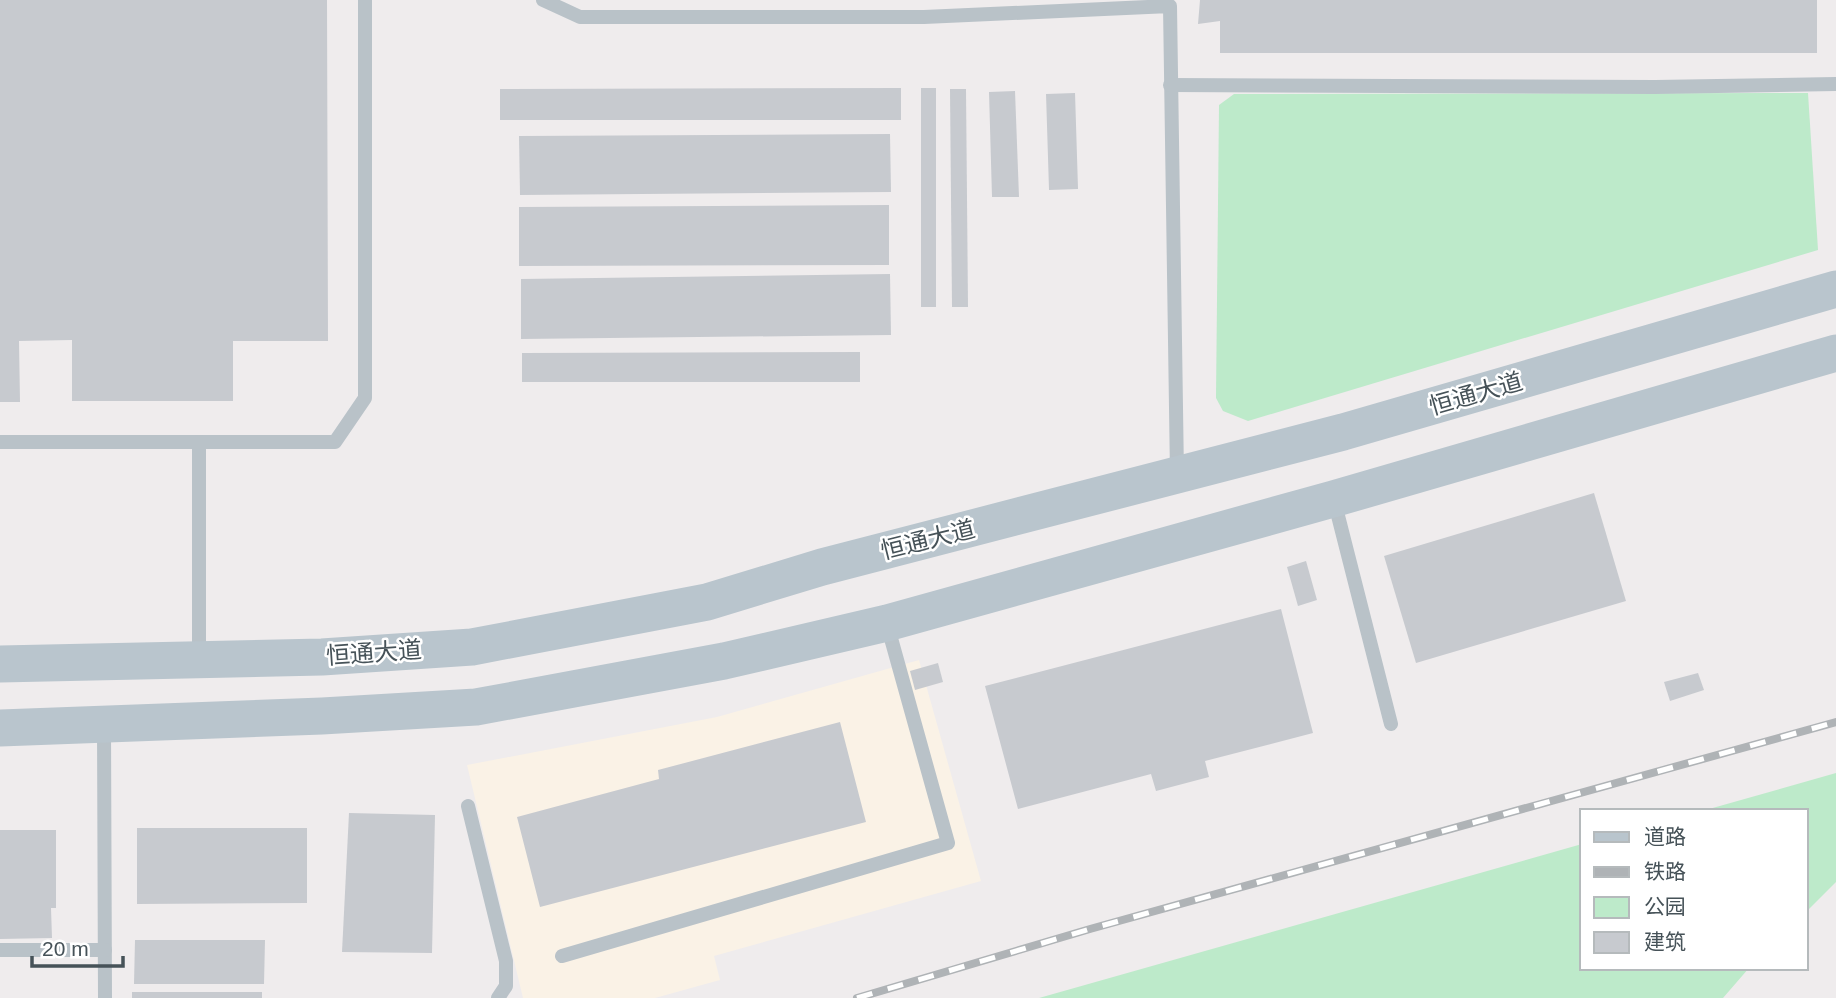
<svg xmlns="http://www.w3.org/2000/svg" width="1836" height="998" viewBox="0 0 1836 998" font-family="Arial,'Noto Sans SC',sans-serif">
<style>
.commercial{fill:#faf2e6}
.green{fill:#bdeaca}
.building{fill:#c7cacf}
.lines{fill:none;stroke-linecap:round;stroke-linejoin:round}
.lane{stroke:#b9c2c8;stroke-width:14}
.secondary{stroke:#b9c5cd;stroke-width:37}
.rail-casing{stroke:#afb3b6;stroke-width:8}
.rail{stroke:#fff;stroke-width:5;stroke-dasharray:16;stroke-linecap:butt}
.labels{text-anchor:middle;stroke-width:5;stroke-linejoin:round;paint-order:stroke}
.street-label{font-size:24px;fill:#465258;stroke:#fff}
</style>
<rect width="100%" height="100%" fill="#efeced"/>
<polygon class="commercial" points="919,660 981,881 714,956 720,980 655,998 523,998 467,765 717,717"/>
<g class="green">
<polygon points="1808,93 1818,250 1248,421 1223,411 1216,398 1219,105 1234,94"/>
<polygon points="1836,773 1836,882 1806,912 1806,811 1702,811"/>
<polygon points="1582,844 1582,968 1749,968 1723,998 1039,998"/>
</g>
<g class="building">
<polygon points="0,0 327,0 328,341 233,341 233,401 72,401 72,340 19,341 20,402 0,402"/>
<polygon points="1200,0 1817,0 1817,53 1220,53 1220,21 1198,24"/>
<polygon points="901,88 901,120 500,120 500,89"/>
<rect x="921" y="88" width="15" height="219"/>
<polygon points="950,89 966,89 968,307 952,307"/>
<polygon points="1015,91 1019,197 992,197 989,92"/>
<polygon points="1075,93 1078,189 1049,190 1046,94"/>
<polygon points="890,134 891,192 520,195 519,136"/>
<polygon points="889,205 889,265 519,266 519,207"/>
<polygon points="890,274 891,335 521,339 521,279"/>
<polygon points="860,352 860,382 522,382 522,353"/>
<polygon points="1594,493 1626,601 1416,663 1384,556"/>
<polygon points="1306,561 1317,600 1298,606 1287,567"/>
<polygon points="1281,609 1313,733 1205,761 1209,777 1156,791 1151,774 1018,809 985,686"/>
<polygon points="938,663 943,682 915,690 910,671"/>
<polygon points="1698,673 1704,690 1670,701 1664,682"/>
<polygon points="840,722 866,822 540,907 517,817 659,779 658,770"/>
<polygon points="349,813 435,815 432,953 342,952"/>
<polygon points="137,828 307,828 307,903 137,904"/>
<polygon points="0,830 56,830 56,908 51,908 52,938 0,939"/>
<polygon points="135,940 265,940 264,984 134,984"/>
<rect x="132" y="992" width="130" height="6"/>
</g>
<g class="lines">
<g class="lane">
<polyline points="543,0 580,17 924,17 1170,6 1177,474"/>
<polyline points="1170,85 1655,87 1836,84"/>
<polyline points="0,442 335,442 365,398 365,0"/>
<polyline points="199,442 199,658"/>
<polyline points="1334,500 1391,724"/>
<polyline points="104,725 105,998"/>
<polyline points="468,806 506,961 506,986 498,998"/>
<polyline points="0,950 105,950"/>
<polyline points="562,956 948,843 887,624"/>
</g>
<g class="secondary">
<polyline points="0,664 322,657 472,647 707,602 822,567 1343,432 1836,289"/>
<polyline points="0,728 322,716 476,707 724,661 887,623 1333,499 1836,353"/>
</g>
<g class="rail-casing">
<polyline id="rail" points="857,998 1090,929 1836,722"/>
</g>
<use href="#rail" class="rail"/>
</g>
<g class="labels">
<g class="street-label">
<text transform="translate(1476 394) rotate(-16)" y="8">恒通大道</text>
<text transform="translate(928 540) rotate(-14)" y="8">恒通大道</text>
<text transform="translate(374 653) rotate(-4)" y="8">恒通大道</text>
</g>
</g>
<rect x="1580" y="809" width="228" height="161" fill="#ffffff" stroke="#b5babc" stroke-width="2"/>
<rect x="1594" y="832" width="35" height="10" fill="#b9c5cd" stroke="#b5babc" stroke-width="2"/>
<text x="1644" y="844" font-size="21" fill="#465258">道路</text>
<rect x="1594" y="867" width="35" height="10" fill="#afb3b6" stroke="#b5babc" stroke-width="2"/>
<text x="1644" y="879" font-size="21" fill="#465258">铁路</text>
<rect x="1594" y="897" width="35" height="21" fill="#bdeaca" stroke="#b5babc" stroke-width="2"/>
<text x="1644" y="914" font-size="21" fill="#465258">公园</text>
<rect x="1594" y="932" width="35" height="21" fill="#c7cacf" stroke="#b5babc" stroke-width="2"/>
<text x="1644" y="949" font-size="21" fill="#465258">建筑</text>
<path d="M32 956v10h91v-10" fill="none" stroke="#465258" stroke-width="3.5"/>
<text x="42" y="956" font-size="21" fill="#465258" stroke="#ffffff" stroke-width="5" paint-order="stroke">20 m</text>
</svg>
